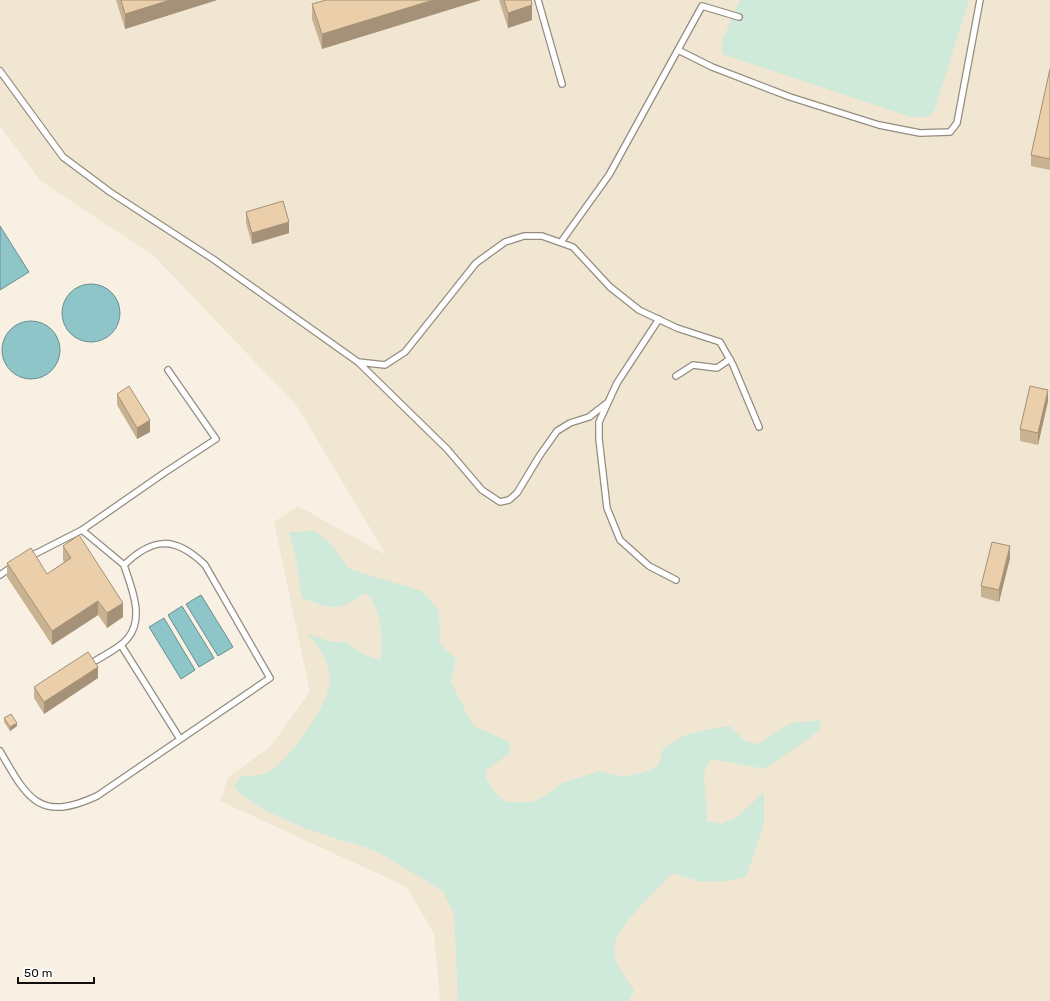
<svg xmlns="http://www.w3.org/2000/svg" width="1050" height="1001" viewBox="0 0 1050 1001" font-family="Rubik,sans-serif">
<style>
.industrial{fill:#f0e6d1}
.green{fill:#cfeadb}
.water{fill:#8ec5c9;stroke:#688e90}
.lines{fill:none;stroke-linecap:round;stroke-linejoin:round}
.service-casing{stroke:#948c81;stroke-width:8}
.service{stroke:#fff;stroke-width:5.5}
.wall{fill:#c9b292}
.shaded-wall{fill:#a49177}
.building{fill:#eacfaa;stroke:#a49177}
</style>
<rect width="100%" height="100%" fill="#f9f0e4"/>
<!-- industrial -->
<path class="industrial" d="M0,0H1050V1001H440L434,934L407,887L220,801L228,777L270,747L310,692L274,522L298,506L386,555L297,406L154,256L41,181L0,126Z"/>
<!-- green -->
<path class="green" d="M740,0H969L934,112L927,117H911L722,54V41Z
M315,531L331,544L349,569L422,591L439,611L440,644L456,659L451,682L473,726L510,742V753L486,770V777L494,792L506,802H533L548,794L560,784L599,771L623,777L645,772L658,766L663,749L685,735L709,729L730,726L745,741L759,744L791,723L821,720L819,731L765,769L710,759L704,773L707,821L720,824L737,817L764,792V823L746,877L726,881L701,882L672,873C658,889 614,928 614,949C614,964 626,978 634,990L629,1001H458L454,914L443,891L376,851L304,828L264,810L243,796L234,787L240,777C247,776 263,775 267,773C289,761 328,706 330,681C331,664 318,647 308,634L332,642H346L363,654L381,660C381,634 384,613 366,593C335,612 336,610 302,598L296,559L289,532Z"/>
<!-- water -->
<path class="water" d="M0,226L29,272L0,290Z
M62 313a29 29 0 1 1 58 0a29 29 0 1 1-58 0Z
M2 350a29 29 0 1 1 58 0a29 29 0 1 1-58 0Z
M201,595L233,647L218,656L186,604Z
M182,606L214,658L199,667L168,615Z
M164,618L195,670L181,679L149,627Z"/>
<g class="lines">
<defs>
<path id="service" d="M538,0L562,84
M678,50L712,67L790,97L879,125L920,133L950,132L957,123L980,0
M0,71L63,157L110,192L213,259L358,362L385,365L405,352L476,263L505,242L524,236H542L573,247L610,287L639,310L677,328L720,342L733,365L759,427
M561,242L609,175L702,6L739,17
M659,319L617,383L599,422V439L607,508L620,540L649,566L676,580
M358,362L447,449L482,490L500,502L509,500L517,493L540,455L557,431L570,423L589,417L607,403
M676,376L693,365L717,368L730,359
M82,530L164,473L216,439L168,370
M29,557L82,530L124,565
M0,575L13,566
M121,645L180,739
M0,751C27,798 39,823 97,796L270,678L205,565C175,536 153,537 124,565C131,587 145,617 128,638C120,648 106,654 95,661"/>
</defs>
<!-- service casing -->
<use href="#service" class="service-casing"/>
<!-- service -->
<use href="#service" class="service"/>
</g>
<!-- wall -->
<path class="wall" d="M116,0H217L125,29Z
M326,0L322,49L312,19V4Z
M499,0H531L532,20L508,28Z
M1050,69V170L1031,166V155Z
M246,212L289,233L252,244L246,223Z
M117,394L150,432L137,439L117,405Z
M1048,401L1038,445L1020,441V429Z
M63,546L123,617L107,628L98,615L52,645L7,577V563L47,574L64,562L63,560Z
M1010,558L999,602L981,597V586Z
M98,678L44,714L34,698V687Z
M4,718L17,726L10,731L4,722Z"/>
<!-- shaded-wall -->
<path class="shaded-wall" d="M170,0H217L125,29V14Z
M433,0H481L322,49V34Z
M532,5V20L508,28V13Z
M289,222V233L252,244V233Z
M1048,390V401L1038,445V433Z
M150,420V432L137,439V428Z
M1010,546V558L999,602V590Z
M98,601V615L52,645V631Z
M123,603V617L107,628V613Z
M98,667V678L44,714V702Z
M17,723V726L10,731V727Z"/>
<!-- building -->
<path class="building" d="M121,0H170L125,14Z
M326,0H433L322,34L312,4Z
M504,0H531L532,5L508,13Z
M1050,69V159L1031,155Z
M283,201L289,222L252,233L246,212Z
M129,386L150,420L137,428L117,394Z
M1030,386L1048,390L1038,433L1020,429Z
M79,535L123,603L107,613L98,601L52,631L7,563L31,548L47,574L71,558L63,546Z
M992,542L1010,546L999,590L981,586Z
M88,652L98,667L44,702L34,687Z
M11,714L17,723L10,727L4,718Z"/>
<!-- scale -->
<path d="M18 977v6h76v-6" fill="none" stroke="#100d0a" stroke-width="2"/>
<text x="24" y="977" font-size="12" fill="#100d0a" stroke="#ffffff" stroke-width="3" paint-order="stroke">50 m</text>
</svg>
